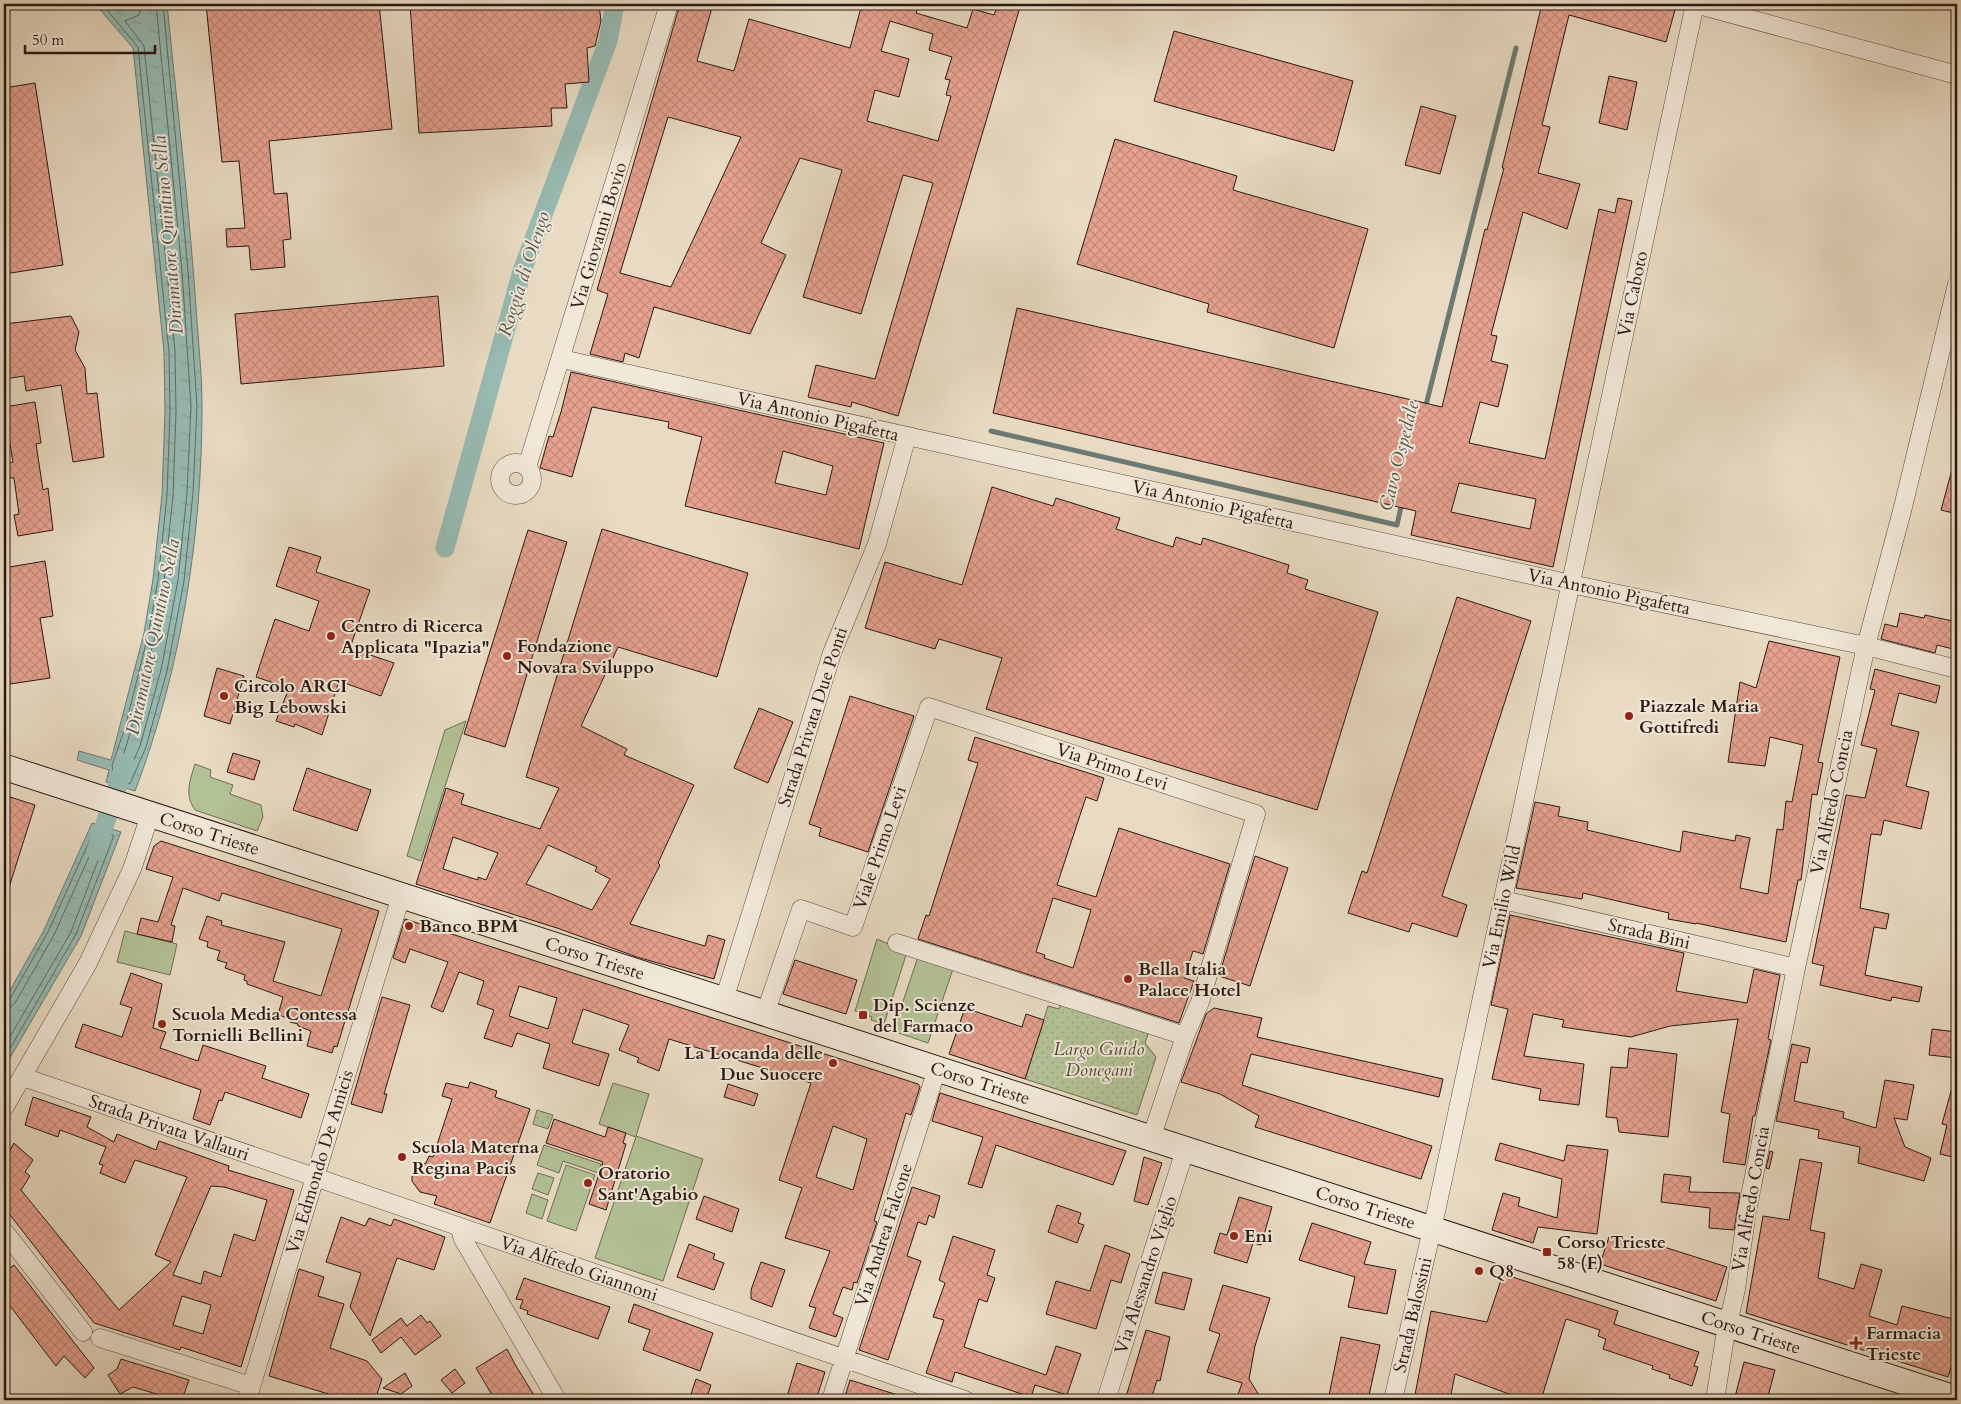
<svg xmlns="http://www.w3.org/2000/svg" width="1961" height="1404" viewBox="0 0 1961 1404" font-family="Cardo,serif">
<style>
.grass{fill:#b3c196;stroke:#6e6d54}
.park{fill:url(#park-dots);stroke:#6e6d54}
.water{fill:url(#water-ripples);stroke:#6b7a73}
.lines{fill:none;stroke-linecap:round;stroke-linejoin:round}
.shore{stroke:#606a63;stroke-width:1}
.stream{stroke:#6b7a73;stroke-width:5}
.canal{stroke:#97bbb3;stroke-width:19}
.building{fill:url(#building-cross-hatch);stroke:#291913;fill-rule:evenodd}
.minor-casing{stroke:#594a3f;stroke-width:19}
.secondary-casing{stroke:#291913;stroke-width:27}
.minor{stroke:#f1e8d8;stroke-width:18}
.secondary{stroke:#f1e8d8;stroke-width:25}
.poi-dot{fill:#8f2418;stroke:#f1e8d8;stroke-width:2}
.labels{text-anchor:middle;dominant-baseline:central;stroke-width:4;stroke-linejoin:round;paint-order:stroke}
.street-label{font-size:18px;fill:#291913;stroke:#f1e8d8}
.poi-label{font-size:18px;font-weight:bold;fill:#291913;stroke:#f1e8d8;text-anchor:start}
.park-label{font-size:18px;font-style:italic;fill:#524b3a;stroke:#f1e8d8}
.water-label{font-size:19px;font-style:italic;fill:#50524b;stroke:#f1e8d8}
</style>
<defs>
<pattern id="park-dots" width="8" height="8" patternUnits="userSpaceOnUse" patternTransform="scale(1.25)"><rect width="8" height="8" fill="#b3c196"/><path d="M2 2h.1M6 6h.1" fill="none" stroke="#9aa580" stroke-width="1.8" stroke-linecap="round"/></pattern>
<pattern id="water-ripples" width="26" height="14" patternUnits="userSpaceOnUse" patternTransform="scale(1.25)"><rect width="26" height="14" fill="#97bbb3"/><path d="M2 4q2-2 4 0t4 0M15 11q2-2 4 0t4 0" fill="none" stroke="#82a099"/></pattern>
<pattern id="building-cross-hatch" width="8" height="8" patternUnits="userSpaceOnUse" patternTransform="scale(1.25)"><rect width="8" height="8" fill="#e6a18f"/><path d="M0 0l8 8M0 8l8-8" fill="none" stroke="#c58a7a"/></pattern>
</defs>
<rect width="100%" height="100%" fill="#e9dbc3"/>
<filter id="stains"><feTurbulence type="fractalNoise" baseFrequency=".004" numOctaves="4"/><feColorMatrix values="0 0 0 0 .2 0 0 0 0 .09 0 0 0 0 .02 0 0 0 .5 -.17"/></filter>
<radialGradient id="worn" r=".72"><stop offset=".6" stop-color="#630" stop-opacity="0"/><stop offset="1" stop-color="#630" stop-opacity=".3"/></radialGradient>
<!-- grass -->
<path class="grass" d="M466,721L421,861L407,856L445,730Z
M195,764L211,770L210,777L233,785L230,794L261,805L263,817L257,831L195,810C184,794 190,781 195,764Z
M125,931L177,944L170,975L117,962Z
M877,939L907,952L884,1024L871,1020L872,1017L855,1011Z
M918,957L953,969L928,1043L893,1031Z
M613,1083L649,1094L636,1136L703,1159L663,1281L595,1258L636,1137L599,1124Z
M544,1145L601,1164L598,1173L563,1161L559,1173L537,1165Z
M566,1165L595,1175L576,1231L547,1221Z
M538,1173L554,1178L548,1195L532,1189Z
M532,1194L548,1200L542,1219L526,1213Z"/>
<!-- park -->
<path class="park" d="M1062,998L1149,1031L1145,1043L1156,1057L1137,1115L1025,1079L1048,1006L1059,1009Z
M537,1110L553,1115L548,1129L533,1124Z"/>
<!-- water -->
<path class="water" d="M95,4H126L131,8V4H167C177,105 189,206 196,307C198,340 202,373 202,407C202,536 181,670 135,791L106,782L109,770L77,760L79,751L111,760L144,633L153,579L162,495L165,412L164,352L133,48Z
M92,823L121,832L81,936L4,1068V1001L44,930Z"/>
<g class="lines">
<!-- shore -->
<path class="shore" d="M102,4L138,47L169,352L170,411L167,496L158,580L148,635L125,728L112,765L114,778L130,784L146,747L167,671L184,581L193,493L197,406L188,271L163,4
M142,4L139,15L125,21L144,46L175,351L176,412L173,496L164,581L155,636L131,730L120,766L121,774L127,776L140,746L161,670L178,580L187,493L191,406L182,271L156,4
M4,1002L10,999L48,932L94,831L113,835V838L76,934L4,1059
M4,1009L11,1007L15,1003L54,935L97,839H104L105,842L71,932L4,1047"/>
<!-- stream -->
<path class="stream" d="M1425,409L1516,48
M991,431L1397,525L1402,502"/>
<!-- canal -->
<path class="canal" d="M445,548L522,271L608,41L615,4
M96,851L125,763"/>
</g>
<!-- building -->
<path class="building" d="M206,4H379L392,129L269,141L274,194L287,193L291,239L283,240L285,267L251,270L249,246L227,247L226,229L245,228L239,161L222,162Z
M410,4H599L601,21L595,46L587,48L589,82L565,84L567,108H551L552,126L419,133Z
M680,4H713L697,61L734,71L749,19L850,48L862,4H903L918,8L916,13L967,28L973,9L994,15L998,4H1021L898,416L852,402L851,407L808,397L816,365L875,379L933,183L903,175L861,314L803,297L842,170L800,158L761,243L786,255L750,334L654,307L639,358L625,353L623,362L590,354L608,294L597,290ZM890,21L933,34L929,50L952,57L945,79L950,80L946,95L951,96L938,141L867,121L875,90L899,97L909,59L881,51ZM668,117L741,137L671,287L620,273Z
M1542,4H1652L1675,10L1666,42L1569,15L1542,125L1550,127L1538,173L1580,184L1567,229L1523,212L1491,335L1497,336L1491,361L1508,365L1498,407L1480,402L1469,443L1545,459L1599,209L1615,213L1618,198L1632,201L1553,567L1411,535L1416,511L993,413L1017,308L1442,407L1485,229L1487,230L1504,168H1502ZM1459,483L1536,499L1530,529L1451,512Z
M1174,31L1353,81L1334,151L1154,101Z
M1609,76L1637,82L1627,130L1599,123Z
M35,83L63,265L4,274V88Z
M1421,106L1456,116L1440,174L1405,165Z
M1115,139L1237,176L1233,190L1368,229L1334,348L1207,312L1209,304L1077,264Z
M438,296L444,366L241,384L235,314Z
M71,316L79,332L75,350L85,368L87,394L97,393L104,457L73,462L61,385L26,391L24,376L4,379V324Z
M571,372L884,443L859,549L685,506L702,437L668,428L669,422L592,407L572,477L540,468L549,436L553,437L561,412ZM783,451L833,466L826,495L775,483Z
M35,402L41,443L36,444L43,490L48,488L53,530L18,536L14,515L19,514L14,478H10L7,464L13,462L7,427H4V407Z
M1953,466L1957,467V514L1941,510Z
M992,487L1053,506L1056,498L1120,518L1116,529L1173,547L1176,537L1201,545L1203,538L1289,565L1287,573L1308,580L1305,589L1378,612L1317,810L986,709L1002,658L939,639L935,649L865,628L885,562L962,585Z
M602,529L748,573L717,677L618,647L581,726L627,749L624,755L694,785L658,863L660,865L630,924L705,946L708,935L725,940L714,979L637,957L557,928L416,884L446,788L464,794L461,804L540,829L559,788L526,777ZM453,837L498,853L486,880L478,877V880L443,869ZM548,845L597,867L595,871L610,879L592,910L526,884Z
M528,530L567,542L505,747L464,734Z
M289,547L321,557L316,572L370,590L350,648L394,663L381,696L339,681L322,735L295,724L294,727L276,721L289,688L256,677L275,619L309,631L319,601L276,586Z
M45,561L53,616L40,618L50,678L10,684L8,671L4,672V568Z
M1457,597L1531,621L1442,896L1467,905L1457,937L1412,923L1409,932L1348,913L1362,871L1367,873Z
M1900,613L1924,618L1925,615L1957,622V650L1937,645L1935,653L1881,639L1885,624L1897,627Z
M1769,641L1840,657L1818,762L1823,763L1817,795L1812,794L1801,880H1798L1786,942L1696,923V924L1668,919L1669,913L1583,893L1582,899L1516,888L1535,802L1560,807L1558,816L1588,822L1587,830L1680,852L1683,831L1735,841L1736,835L1750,838L1740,888L1768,894L1777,829L1783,830L1786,801L1792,802L1803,745L1770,737L1765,766L1728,762L1740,682L1756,688Z
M217,668L244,676L230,724L204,716Z
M1875,669L1940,686L1936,703L1899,693L1891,725L1919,732L1906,786L1929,792L1921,829L1884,820L1881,835L1871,834L1860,908L1889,914L1886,929L1874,927L1865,975L1922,987L1919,1002L1892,997L1891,1001L1820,985L1824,966L1812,963L1846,795L1865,798L1877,749L1861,745L1875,690L1870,689Z
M850,696L914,716L868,852L819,836L821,828L809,824Z
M759,708L793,722L768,783L734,768Z
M975,737L1104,778L1097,801L1086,797L1057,885L1096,897L1119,828L1230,864L1203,954L1193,951L1184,978L1194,981L1179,1023L918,939L926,915L929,916L978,763L968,760ZM1053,898L1091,910L1073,968L1044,958L1045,955L1036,952Z
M233,753L260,761L254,780L227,772Z
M307,768L371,790L357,831L293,810Z
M4,795L35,805L6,897H4Z
M161,841L379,911L337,1047L334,1046L332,1053L307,1046L311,1031L298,1026V1024L290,1022L291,1019L278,1015L283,997L247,984V981L244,980L245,975L225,968L227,963L217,960L220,951L207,947L208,942L199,939L207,916L222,921L221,925L285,942L273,981L321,996L342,929L222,893L219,901L183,888L171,925L175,926L172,942L137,934L141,918L158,922L173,877L146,869L154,846Z
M1255,856L1288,868L1250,986L1219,976Z
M1510,915L1684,953L1676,991L1747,1003L1754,969L1780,975L1768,1039L1771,1040L1755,1116H1753L1745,1165L1723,1162L1730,1114L1721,1112L1738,1019L1670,1026L1631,1037L1562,1027L1564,1020L1533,1014L1524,1056L1584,1064L1579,1105L1539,1100L1541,1089L1492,1079L1508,1009L1491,1005Z
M405,919L918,1084L920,1087L911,1115L906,1113L874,1221L877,1222L857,1283L854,1282L852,1290L843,1287L833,1314L843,1318L836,1337L809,1328L816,1308L809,1306L830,1251L785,1238L802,1188L779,1180L811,1083L669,1039L659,1071L637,1062L639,1058L619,1050L629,1025L583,1009L572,1043L609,1054L599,1086L543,1068L550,1044L517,1033L512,1047L484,1038L494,1010L477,1004L484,981L459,972L443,1012L431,1007L448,962L410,949L405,963L393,958ZM519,986L557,998L548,1029L509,1016ZM833,1126L867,1139L853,1190L816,1177Z
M795,960L857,980L846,1014L783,994Z
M131,973L162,984L153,1028L166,1032L160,1048L198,1061L203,1045L266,1066L262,1078L309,1094L301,1118L225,1092L222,1101L219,1100L210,1125L193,1119L201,1090L75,1047L83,1024L122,1037L132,1008L120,1004Z
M382,997L410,1005L384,1094H387L382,1113L351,1104Z
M965,1008L1022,1027L1026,1014L1044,1020L1025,1079L949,1054Z
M1214,1008L1262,1018L1257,1037L1443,1079L1439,1097L1251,1054L1242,1085L1432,1146L1421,1179L1255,1127L1259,1116L1220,1094L1181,1082L1206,1014Z
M1932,1029L1957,1032V1058L1929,1055Z
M1792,1044L1810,1048L1807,1063L1801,1062L1794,1101L1844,1112L1843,1118L1876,1128L1885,1080L1914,1085L1907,1120L1894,1118L1905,1147L1931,1158L1924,1181L1858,1163L1860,1147L1818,1138L1819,1130L1776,1121Z
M1629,1048L1677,1054L1668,1137L1619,1132L1617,1118L1606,1117L1611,1067L1627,1068Z
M470,1082L497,1091L495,1097L530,1109L490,1223L434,1204L437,1196L420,1192L412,1181V1172L419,1165L426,1163L429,1156L433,1157L452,1099L442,1096L446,1083L468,1088Z
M728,1084L758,1094L754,1106L724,1097Z
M1953,1084H1957V1158L1940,1154L1947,1125L1942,1124Z
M940,1093L1126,1151L1113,1185L996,1145L982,1188L968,1184L983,1137L932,1121Z
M33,1097L91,1117L87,1127L114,1142L117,1134L156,1150L159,1141L229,1166L228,1170L294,1190L241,1367L181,1347L180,1350L94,1323L4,1207V1161L14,1143L33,1160L25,1172L30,1176L21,1190L119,1310L171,1262L155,1255L187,1177L135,1160L125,1183L100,1173L103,1165L99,1164L106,1147L60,1130L58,1137L25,1125ZM211,1186L224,1187L267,1200L255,1241L234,1234L221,1277L204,1271L201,1284L173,1275ZM182,1296L211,1305L203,1334L173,1325Z
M554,1119L605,1137L608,1127L626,1133L623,1143L626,1144L606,1210L589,1204L603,1162L546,1143Z
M1500,1143L1564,1161L1567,1145L1608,1150L1597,1234L1538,1227L1533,1243L1492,1230L1503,1193L1520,1198L1518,1206L1557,1218L1562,1179L1495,1160Z
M1770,1151L1773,1152L1769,1169L1766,1168Z
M1144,1157L1162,1163L1148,1205L1134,1201Z
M1800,1159L1822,1163L1810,1230L1825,1233L1818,1278L1854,1289L1861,1264L1882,1270L1869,1316L1897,1325L1902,1306L1957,1320V1348L1948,1377L1746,1313L1763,1216L1789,1220Z
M1664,1174L1691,1177L1689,1192L1740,1193L1734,1230L1709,1228L1710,1208L1661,1202Z
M912,1187L940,1196L934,1218L929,1215L926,1225L918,1222L907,1256L921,1261L888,1360L859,1350Z
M704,1196L739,1209L732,1232L696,1219Z
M1239,1197L1272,1207L1261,1245L1253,1243L1247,1263L1214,1253L1220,1233L1227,1235Z
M1057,1205L1081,1213L1078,1223L1084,1225L1077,1243L1048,1232Z
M341,1217L365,1226L369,1218L391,1226L394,1219L445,1237L434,1270L397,1258L370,1336L350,1307L361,1273L326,1262Z
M1312,1223L1371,1242L1364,1264L1396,1270L1387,1314L1348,1307L1355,1277L1299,1260Z
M953,1236L995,1250L987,1275L995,1278L987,1302L979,1299L964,1347L1046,1375L1056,1346L1081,1354L1067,1395L1035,1385L1031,1397L955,1372L952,1382L926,1373L944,1320L933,1317L945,1283L939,1280Z
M1609,1237L1640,1247L1642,1240L1727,1267L1716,1301L1600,1264Z
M689,1244L715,1254L713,1259L724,1263L714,1290L677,1277Z
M1105,1245L1130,1254L1121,1283L1111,1280L1096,1329L1046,1314L1056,1281L1090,1291Z
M761,1262L785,1270L772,1307L751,1299V1290Z
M14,1265L94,1368L85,1378L64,1356L56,1366L4,1298V1272Z
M299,1269L324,1277L318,1296L344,1304L330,1348L367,1361L382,1379L375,1400H334L335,1396L269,1376Z
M1163,1272L1192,1279L1184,1310L1155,1303Z
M1503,1274L1618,1311L1614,1324L1699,1352L1694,1366L1698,1367L1692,1386L1669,1378L1670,1375L1652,1369L1653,1366L1603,1349L1606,1339L1598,1336L1600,1330L1566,1319L1541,1400H1525L1455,1374L1450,1400H1414L1431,1311L1487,1322Z
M524,1278L610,1307L598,1339L527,1314L528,1311L520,1308L523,1300L516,1299Z
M1223,1285L1270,1298L1255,1346L1249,1379L1262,1400H1236L1242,1383L1207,1372L1220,1334L1209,1330Z
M634,1304L713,1333L700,1371L643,1350L650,1330L628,1322Z
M421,1315L427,1323L430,1321L441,1336L415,1355L401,1337L381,1353L372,1340L401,1318L407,1326Z
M1146,1330L1170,1337L1160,1381L1157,1380L1151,1400H1125Z
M1341,1337L1380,1345L1368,1400H1328Z
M507,1349L516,1366L537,1400H495L476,1368Z
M121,1359L189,1380L182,1400H161L163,1396L133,1387L120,1394L108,1375L117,1369Z
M1744,1362L1775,1370L1767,1400H1749L1735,1397Z
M797,1363L825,1372L816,1400H786Z
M455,1369L465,1383L452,1393L441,1380Z
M405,1373L412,1386L401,1394L383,1388Z
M696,1379L711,1385L706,1400H689Z
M850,1380L904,1397V1400H844Z"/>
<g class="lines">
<defs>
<path id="minor" d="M1695,4L1957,75
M562,359L1571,584L1866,646L1957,669
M500 479a16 16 0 1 1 32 0a16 16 0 1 1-32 0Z
M527,467L669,4
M1503,900L1796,968
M897,943L1185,1036
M724,1000L832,653L877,544L907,436
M765,1014L801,909L853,927L929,707L1256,814L1200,1002L1185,1036L1151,1139
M23,1077L965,1400
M4,1108L88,963L132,869L150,815
M460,1229L463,1239L557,1400
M4,1231L83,1332
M100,1338L251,1386
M247,1400L401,896
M831,1400L937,1069
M1106,1400L1185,1150
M1393,1400L1437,1207L1695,4
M1715,1400L1725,1337L1736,1289L1747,1211L1796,968L1866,646L1902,511L1957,284"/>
<g id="secondary">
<path id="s1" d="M4,767L1957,1399"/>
</g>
</defs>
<!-- minor casing -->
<use href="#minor" class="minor-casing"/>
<!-- secondary casing -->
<use href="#secondary" class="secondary-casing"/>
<!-- minor -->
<use href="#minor" class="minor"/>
<!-- secondary -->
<use href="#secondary" class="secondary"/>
</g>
<!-- markers -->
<g class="poi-dot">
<circle cx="331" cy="636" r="5"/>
<circle cx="507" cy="656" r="5"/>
<circle cx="224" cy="696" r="5"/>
<circle cx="1629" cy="716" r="5"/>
<circle cx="409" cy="926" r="5"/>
<circle cx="1128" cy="979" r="5"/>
<rect x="858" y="1010" width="10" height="10" rx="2.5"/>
<circle cx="162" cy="1024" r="5"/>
<circle cx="833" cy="1063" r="5"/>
<circle cx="402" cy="1157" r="5"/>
<circle cx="588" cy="1183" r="5"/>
<circle cx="1234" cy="1236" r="5"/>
<rect x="1542" y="1247" width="10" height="10" rx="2.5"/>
<circle cx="1479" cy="1271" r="5"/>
<path d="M1853.5 1335.5h5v5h5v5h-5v5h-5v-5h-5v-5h5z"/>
</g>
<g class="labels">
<!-- street labels -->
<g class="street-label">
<text transform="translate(599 236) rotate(-73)">Via Giovanni Bovio</text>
<text transform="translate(1633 294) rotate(-78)">Via Caboto</text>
<text transform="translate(818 417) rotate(13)">Via Antonio Pigafetta</text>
<text transform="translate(1213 505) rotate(13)">Via Antonio Pigafetta</text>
<text transform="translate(1609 592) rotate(12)">Via Antonio Pigafetta</text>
<text transform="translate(813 717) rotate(-72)">Strada Privata Due Ponti</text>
<text transform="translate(1112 767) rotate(18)">Via Primo Levi</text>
<text transform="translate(1832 802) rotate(-78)">Via Alfredo Concia</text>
<text stroke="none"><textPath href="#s1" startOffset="216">Corso Trieste</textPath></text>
<text transform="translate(880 848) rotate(-71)">Viale Primo Levi</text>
<text transform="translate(1502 907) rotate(-78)">Via Emilio Wild</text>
<text transform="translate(1649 934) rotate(13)">Strada Bini</text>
<text stroke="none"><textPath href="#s1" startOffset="621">Corso Trieste</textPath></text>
<text stroke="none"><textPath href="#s1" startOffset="1026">Corso Trieste</textPath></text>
<text transform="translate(169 1128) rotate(19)">Strada Privata Vallauri</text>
<text transform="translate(320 1162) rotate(-73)">Via Edmondo De Amicis</text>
<text transform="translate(1751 1199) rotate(-80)">Via Alfredo Concia</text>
<text stroke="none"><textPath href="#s1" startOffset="1431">Corso Trieste</textPath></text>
<text transform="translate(884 1235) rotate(-72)">Via Andrea Falcone</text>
<text transform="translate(579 1269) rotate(19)">Via Alfredo Giannoni</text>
<text transform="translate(1146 1275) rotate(-72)">Via Alessandro Viglio</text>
<text transform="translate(1413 1315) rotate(-77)">Strada Balossini</text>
<text stroke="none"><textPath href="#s1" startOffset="1836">Corso Trieste</textPath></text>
</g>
<!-- poi labels -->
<g class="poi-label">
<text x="341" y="626">Centro di Ricerca<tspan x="341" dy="21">Applicata "Ipazia"</tspan></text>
<text x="517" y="646">Fondazione<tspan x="517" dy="21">Novara Sviluppo</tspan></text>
<text x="234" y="686">Circolo ARCI<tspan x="234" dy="21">Big Lebowski</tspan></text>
<text x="1639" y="706">Piazzale Maria<tspan x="1639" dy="21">Gottifredi</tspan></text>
<text x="419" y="926">Banco BPM</text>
<text x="1138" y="969">Bella Italia<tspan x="1138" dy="21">Palace Hotel</tspan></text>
<text x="873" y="1005">Dip. Scienze<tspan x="873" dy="21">del Farmaco</tspan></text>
<text x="172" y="1014">Scuola Media Contessa<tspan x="172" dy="21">Tornielli Bellini</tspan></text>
<text x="823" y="1053" text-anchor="end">La Locanda delle<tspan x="823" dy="21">Due Suocere</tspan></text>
<text x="412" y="1147">Scuola Materna<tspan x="412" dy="21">Regina Pacis</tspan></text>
<text x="598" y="1173">Oratorio<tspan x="598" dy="21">Sant'Agabio</tspan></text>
<text x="1244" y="1236">Eni</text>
<text x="1557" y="1242">Corso Trieste<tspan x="1557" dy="21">58 (F)</tspan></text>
<text x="1489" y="1271">Q8</text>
<text x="1866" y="1333">Farmacia<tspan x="1866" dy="21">Trieste</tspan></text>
</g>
<!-- park labels -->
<g class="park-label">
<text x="1099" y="1049">Largo Guido<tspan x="1099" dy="21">Donegani</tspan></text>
</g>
<!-- water labels -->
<g class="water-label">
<text transform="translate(168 235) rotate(-95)">Diramatore Quintino Sella</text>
<text transform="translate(524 274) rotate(-72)">Roggia di Olengo</text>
<text transform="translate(1399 456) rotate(-76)">Cavo Ospedale</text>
<text transform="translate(153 637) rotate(-78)">Diramatore Quintino Sella</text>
</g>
</g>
<!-- margin -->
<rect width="1961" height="1404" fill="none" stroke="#e9dbc3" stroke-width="20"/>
<rect x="5" y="5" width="1951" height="1394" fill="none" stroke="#291913" stroke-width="2.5"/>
<rect x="10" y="10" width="1941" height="1384" fill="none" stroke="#291913"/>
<!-- scale -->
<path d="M25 45v8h130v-8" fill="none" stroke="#291913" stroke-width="2.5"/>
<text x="32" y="45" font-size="15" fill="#291913" stroke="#f1e8d8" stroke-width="4" paint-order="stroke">50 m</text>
<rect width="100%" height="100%" filter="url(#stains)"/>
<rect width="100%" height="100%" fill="url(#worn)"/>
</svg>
